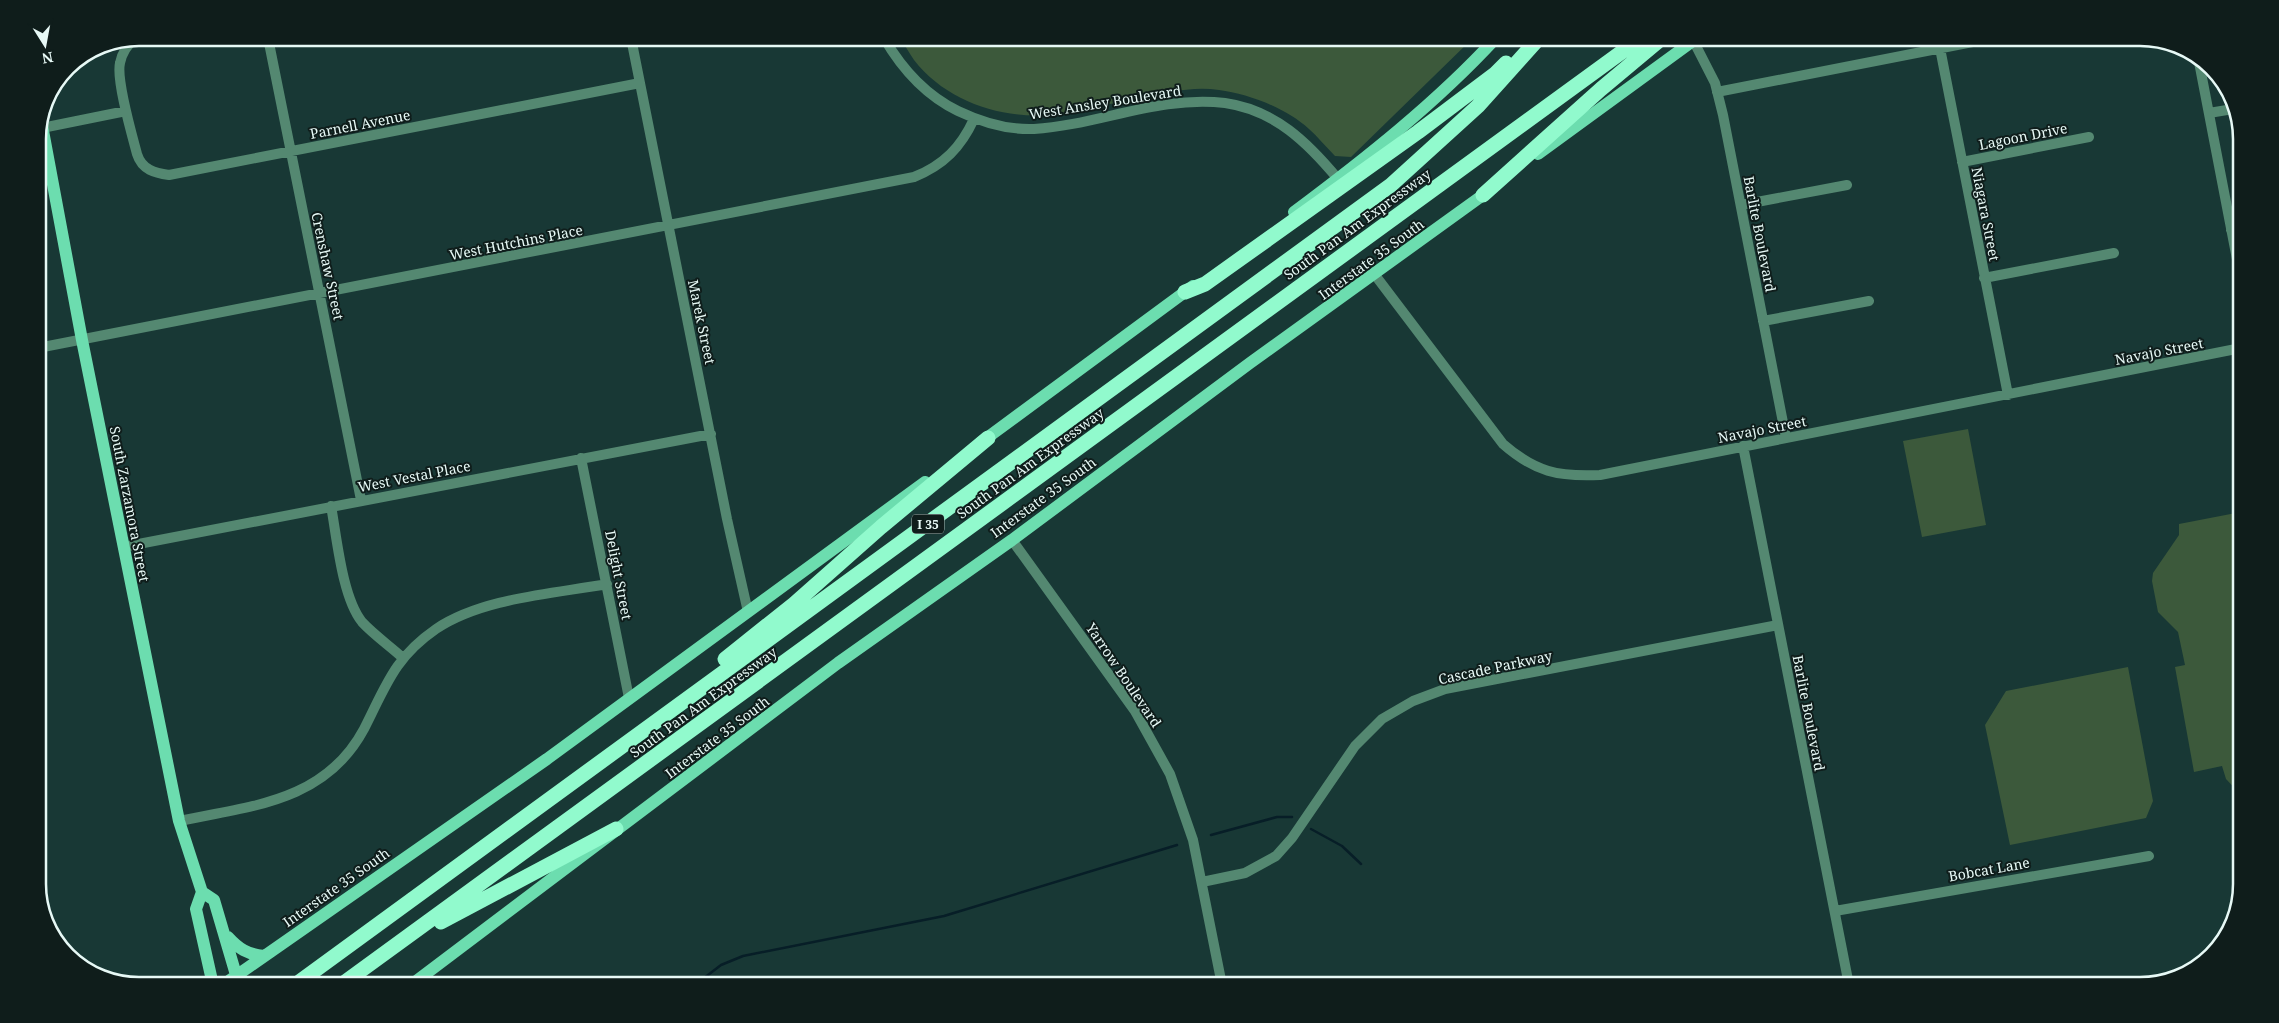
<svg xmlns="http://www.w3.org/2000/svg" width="2279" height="1023" viewBox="0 0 2279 1023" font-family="'Noto Serif',serif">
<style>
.green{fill:#3c593b}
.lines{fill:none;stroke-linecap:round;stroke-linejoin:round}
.stream{stroke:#071e27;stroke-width:2.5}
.minor{stroke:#548871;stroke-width:10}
.major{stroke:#6cddaf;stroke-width:12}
.highway{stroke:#91facd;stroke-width:15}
.labels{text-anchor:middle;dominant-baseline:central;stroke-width:4;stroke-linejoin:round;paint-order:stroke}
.shield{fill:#0f1d1b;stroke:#a6b7b4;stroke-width:1}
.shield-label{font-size:12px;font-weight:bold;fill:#e7f9f6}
.street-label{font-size:14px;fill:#e7f9f6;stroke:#0f1d1b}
.rim{fill:none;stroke:#e7f9f6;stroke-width:2.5}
</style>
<rect width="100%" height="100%" fill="#183835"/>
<!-- green -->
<path class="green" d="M900,38H1473L1351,157L1335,156C1326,147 1318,137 1309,129C1286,108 1249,94 1219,90C1192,86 1166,93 1139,98C1110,103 1079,113 1050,115C1000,119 946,101 914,60C909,53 905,45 900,38Z
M1968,429L1986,525L1922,537L1903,441Z
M2241,512V795L2226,779L2222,766L2194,772L2175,667L2185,665L2178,632L2158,612L2152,581L2153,573L2179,535V524Z
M2128,667L2153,801L2146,818L2010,845L1985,725L2006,691Z"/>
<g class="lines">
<!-- stream -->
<path class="stream" d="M1311,829L1342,846L1361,864
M1211,835L1277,817H1292
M695,985L721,965L743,956L944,916L1177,845"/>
<!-- minor -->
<path class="minor" d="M136,38C128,44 122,53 120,63C116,80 132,135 137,154C142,170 155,173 169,175L640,83
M268,38L361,500
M631,38L727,519L748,612
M884,38C902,69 925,95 958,111C981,122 1008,130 1034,129C1098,125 1160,95 1225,103C1275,110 1308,143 1338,179
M1938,38L2008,395
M1693,40L1715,83L1723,115L1786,438
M2199,62L2241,280
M1717,92L1993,38
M2209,113L2233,109
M42,128L126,111
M1962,162L2089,137
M1741,205L1847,185
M2231,230L2241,228
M38,240L42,261L38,262
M1375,275L1503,444C1535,472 1558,477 1600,475L2241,348
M1984,278L2114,253
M1763,321L1869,301
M38,348L914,177C944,165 961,147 974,119
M1743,446L1849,985
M581,458L629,698
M331,506C337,538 342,597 362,622C374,635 390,646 403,658
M1012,540L1135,711L1170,774L1193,840L1222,985
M123,547L711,434
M179,821C251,806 325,802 364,729C386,686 394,658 436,629C482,598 552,594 607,584
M1202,882L1245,873L1276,856L1292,838L1355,746L1382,719L1413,701L1445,689L1778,625
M1835,911L2149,856"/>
<!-- major -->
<path class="major" d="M41,120L82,340L179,821L202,892L214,900L239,985
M1538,154L1697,38
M1294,212C1365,159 1436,103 1496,38
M980,443L1193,286
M202,892L196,909L213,985
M228,937C239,949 247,954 264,956
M223,985L547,759L925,482
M411,985L838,663L1012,540L1250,363L1490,190"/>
<!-- highway -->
<path class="highway" d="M1483,195L1601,89L1662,38
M1185,292L1205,284L1418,132L1495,74L1506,63
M725,659L794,604L881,527L988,438
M441,922L616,829
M295,985L1391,185L1478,106L1539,38
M341,985L1641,38"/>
</g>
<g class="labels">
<!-- shield labels -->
<rect class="shield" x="912" y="514.5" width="32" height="19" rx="4"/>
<g class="shield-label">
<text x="928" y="524">I 35</text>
</g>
<!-- street labels -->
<g class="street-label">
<text transform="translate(1105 102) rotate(-9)">West Ansley Boulevard</text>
<text transform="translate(360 124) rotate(-11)">Parnell Avenue</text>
<text transform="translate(2023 136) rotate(-11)">Lagoon Drive</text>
<text transform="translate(1986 214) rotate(79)">Niagara Street</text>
<text transform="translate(1357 224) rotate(-36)">South Pan Am Expressway</text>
<text transform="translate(1760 234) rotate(79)">Barlite Boulevard</text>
<text transform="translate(516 242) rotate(-11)">West Hutchins Place</text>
<text transform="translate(1371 259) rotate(-36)">Interstate 35 South</text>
<text transform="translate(328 266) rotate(78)">Crenshaw Street</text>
<text transform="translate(702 322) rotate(78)">Marek Street</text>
<text transform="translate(2159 351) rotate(-11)">Navajo Street</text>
<text transform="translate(1762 429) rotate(-11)">Navajo Street</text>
<text transform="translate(1030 463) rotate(-36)">South Pan Am Expressway</text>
<text transform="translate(414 476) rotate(-11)">West Vestal Place</text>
<text transform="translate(1043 497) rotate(-36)">Interstate 35 South</text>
<text transform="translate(130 504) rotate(79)">South Zarzamora Street</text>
<text transform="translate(619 575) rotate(79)">Delight Street</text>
<text transform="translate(1495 667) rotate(-12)">Cascade Parkway</text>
<text transform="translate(1124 675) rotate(56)">Yarrow Boulevard</text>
<text transform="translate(703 702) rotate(-36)">South Pan Am Expressway</text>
<text transform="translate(1809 713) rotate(79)">Barlite Boulevard</text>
<text transform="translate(717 737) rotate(-37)">Interstate 35 South</text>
<text transform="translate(1989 869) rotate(-10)">Bobcat Lane</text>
<text transform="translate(336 887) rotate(-35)">Interstate 35 South</text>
</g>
</g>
<!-- crop -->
<path d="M0 0H2279V1023H0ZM139 46H2140A93 93 0 0 1 2233 139V884A93 93 0 0 1 2140 977H139A93 93 0 0 1 46 884V139A93 93 0 0 1 139 46Z" fill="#0f1d1b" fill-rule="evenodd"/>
<path class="rim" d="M139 46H2140A93 93 0 0 1 2233 139V884A93 93 0 0 1 2140 977H139A93 93 0 0 1 46 884V139A93 93 0 0 1 139 46Z"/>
<!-- north arrow -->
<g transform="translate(45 45) rotate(169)" stroke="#0f1d1b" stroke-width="4" paint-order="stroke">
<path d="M0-4L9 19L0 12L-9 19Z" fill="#e7f9f6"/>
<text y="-8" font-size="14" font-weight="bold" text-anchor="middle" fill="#e7f9f6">N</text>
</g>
</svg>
